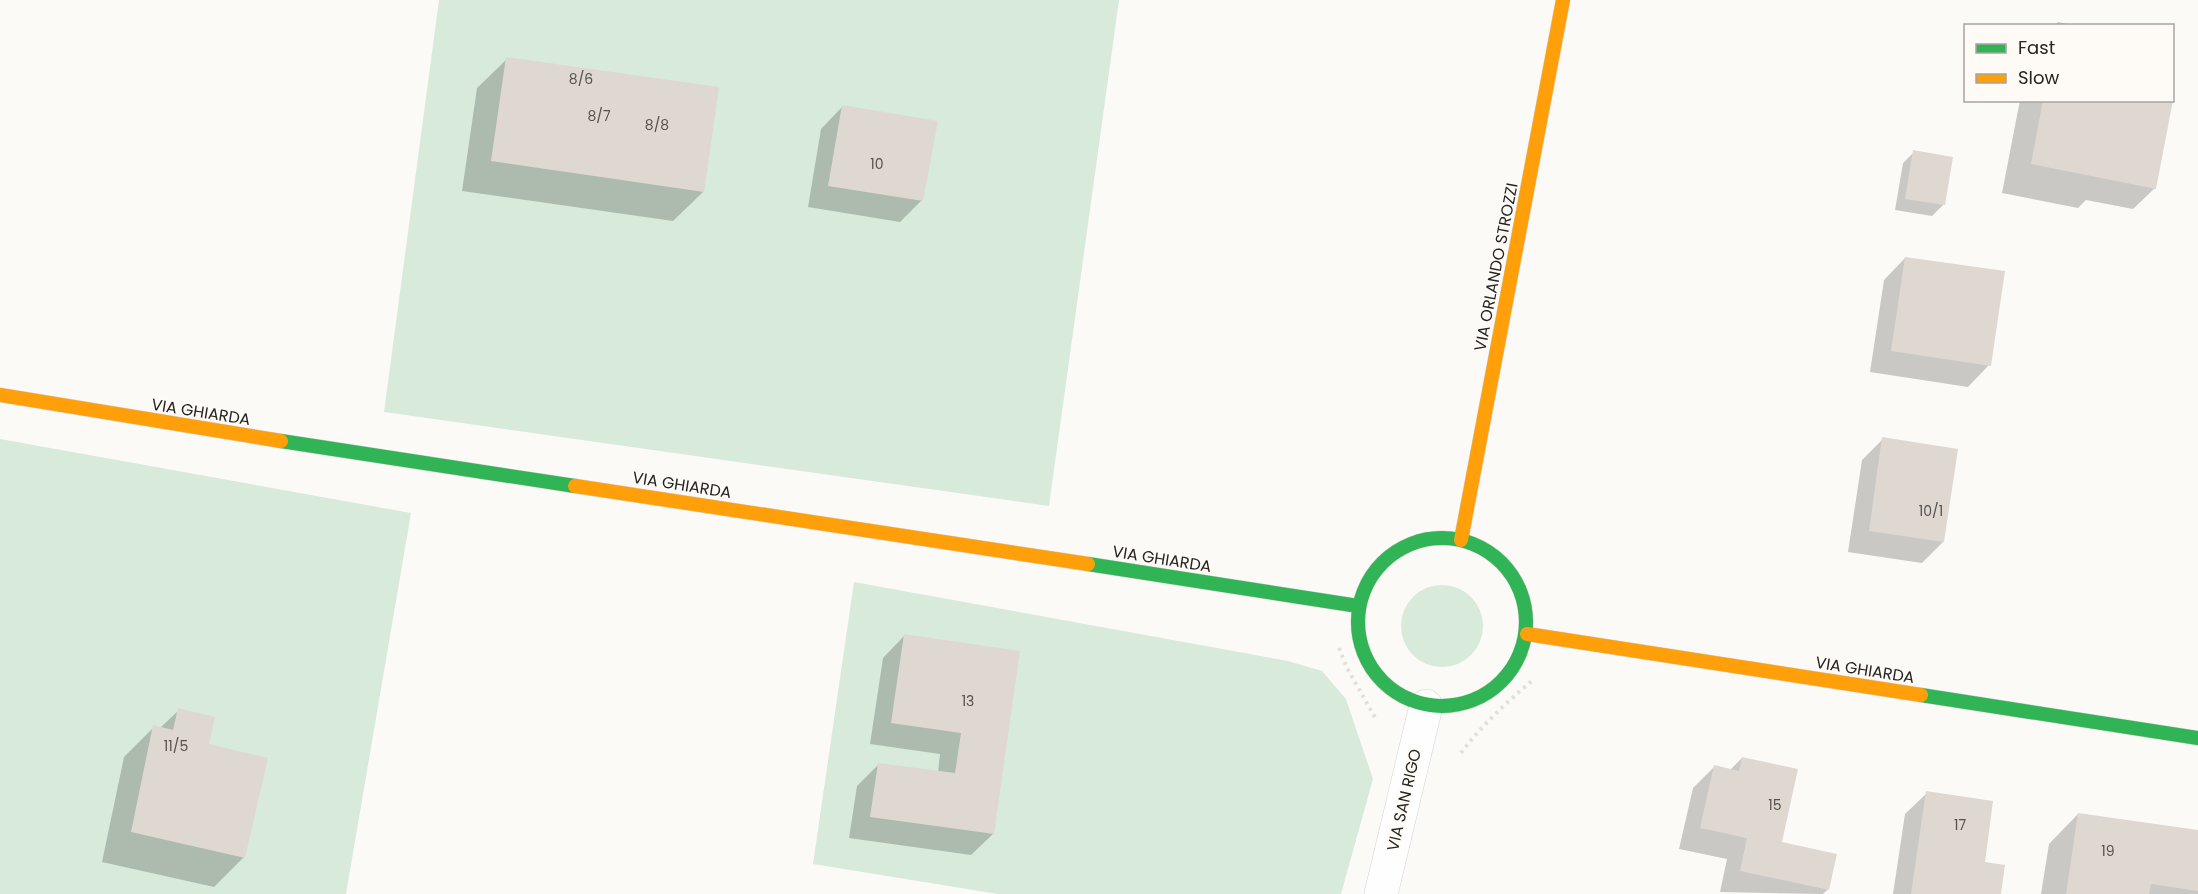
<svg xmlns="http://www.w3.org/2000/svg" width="2198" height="894" viewBox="0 0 2198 894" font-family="Poppins,sans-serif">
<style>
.green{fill:#d8ead9}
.shadow{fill:#0003}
.building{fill:#dfd8d1}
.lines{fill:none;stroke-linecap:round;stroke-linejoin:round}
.street-casing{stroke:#d6d4d2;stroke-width:34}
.fast-casing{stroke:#d6d4d2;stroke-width:15}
.slow-casing{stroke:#d6d4d2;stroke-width:15}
.path{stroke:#e0e0de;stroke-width:4;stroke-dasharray:3 4.5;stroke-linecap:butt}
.street{stroke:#fffefe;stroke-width:33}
.fast{stroke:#30b455;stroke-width:14}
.slow{stroke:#ff9f0a;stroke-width:14}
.labels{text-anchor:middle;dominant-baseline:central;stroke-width:4.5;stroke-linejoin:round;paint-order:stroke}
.number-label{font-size:14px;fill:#54514d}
.street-label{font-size:16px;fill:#262421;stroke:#fefaf5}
</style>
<rect width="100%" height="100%" fill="#fcfaf7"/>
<!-- green -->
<path class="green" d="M439,0H1119L1049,506L384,412Z
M0,439L411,513L346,894H0Z
M854,582L1288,661L1322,671L1346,699L1373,779L1341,894H998L813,864Z
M1401 626a41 41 0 1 1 82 0a41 41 0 1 1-82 0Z"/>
<!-- shadow -->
<path class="shadow" d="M2058,22L2076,26H2055Z
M507,59L703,192L673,221L462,191L477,88Z
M2020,100H2172L2155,188L2133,209L2086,200L2078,208L2002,193Z
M842,107L922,200L900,222L808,207L821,129Z
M1914,152L1943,205L1932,216L1895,210L1903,163Z
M1905,258L1989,365L1968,387L1870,372L1884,280Z
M1883,439L1943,542L1922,563L1848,552L1862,460Z
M904,636L1019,652L993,834L971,855L849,838L857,786L879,764L938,772L940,754L870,744L883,658Z
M179,710L207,745L244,857L214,887L102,862L124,757L154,727L160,728Z
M1742,758L1780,843L1828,889L1823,894L1720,892L1727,859L1679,849L1693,788L1714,767L1730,770Z
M1927,793L1983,863L1999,894H1893L1905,814Z
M2078,814L2198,831V894H2041L2049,844Z"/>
<!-- building -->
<path class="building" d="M506,57L719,87L704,192L491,161Z
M2043,100H2173L2156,189L2031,164Z
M842,105L938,121L923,201L828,186Z
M1913,150L1953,157L1945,205L1905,199Z
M1905,257L2005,271L1991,366L1891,351Z
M1882,437L1958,449L1944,542L1869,531Z
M904,634L1020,651L994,834L870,817L878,763L955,773L961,733L891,723Z
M178,708L215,717L209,744L268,758L245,858L131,832L153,725L173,730Z
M1742,757L1798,769L1782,842L1837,854L1829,890L1740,871L1747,838L1700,828L1714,765L1739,771Z
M1926,791L1993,801L1985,862L2005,865L2001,894H1911Z
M2078,813L2198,830V891L2151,884L2149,894H2066Z"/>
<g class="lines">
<defs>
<path id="street" d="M1381,894L1426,706"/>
<path id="fast" d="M281,441L575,486
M1358 622a84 84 0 1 1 168 0a84 84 0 1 1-168 0Z
M1088,564L1358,606
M1921,695L2198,738"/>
<path id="slow" d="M0,395L281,441
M575,486L1088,564
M1461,540L1563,0
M1527,634L1921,695"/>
</defs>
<!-- street casing -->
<use href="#street" class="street-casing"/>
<!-- fast casing -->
<use href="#fast" class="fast-casing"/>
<!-- slow casing -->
<use href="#slow" class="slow-casing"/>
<!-- path -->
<path class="path" d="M1339,648L1347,668L1377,721
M1461,753C1482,725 1507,702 1534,679"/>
<!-- street -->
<use href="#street" class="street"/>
<!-- fast -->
<use href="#fast" class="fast"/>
<!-- slow -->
<use href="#slow" class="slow"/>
</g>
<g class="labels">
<!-- number labels -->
<g class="number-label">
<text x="581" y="79">8/6</text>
<text x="599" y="116">8/7</text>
<text x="657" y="125">8/8</text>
<text x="877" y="164">10</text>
<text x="1931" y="511">10/1</text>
<text x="968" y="701">13</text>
<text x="176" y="746">11/5</text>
<text x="1775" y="805">15</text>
<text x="1960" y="825">17</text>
<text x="2108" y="851">19</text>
</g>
<!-- street labels -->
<g class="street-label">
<text transform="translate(1496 267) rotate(-79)">VIA ORLANDO STROZZI</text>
<text transform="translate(201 412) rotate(9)">VIA GHIARDA</text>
<text transform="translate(682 485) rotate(9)">VIA GHIARDA</text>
<text transform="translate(1162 559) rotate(9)">VIA GHIARDA</text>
<text transform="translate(1865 670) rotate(9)">VIA GHIARDA</text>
<text transform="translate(1404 800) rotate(-77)">VIA SAN RIGO</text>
</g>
</g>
<!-- legend -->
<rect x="1964" y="24" width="210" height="78" fill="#fefaf5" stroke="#a8a4a0" stroke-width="1.5"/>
<rect x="1976" y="44" width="30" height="9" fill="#30b455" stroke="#a8a4a0" stroke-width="1.5"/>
<text x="2018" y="54" font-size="18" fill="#262421">Fast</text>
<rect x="1976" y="74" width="30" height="9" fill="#ff9f0a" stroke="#a8a4a0" stroke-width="1.5"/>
<text x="2018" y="84" font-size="18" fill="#262421">Slow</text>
</svg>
